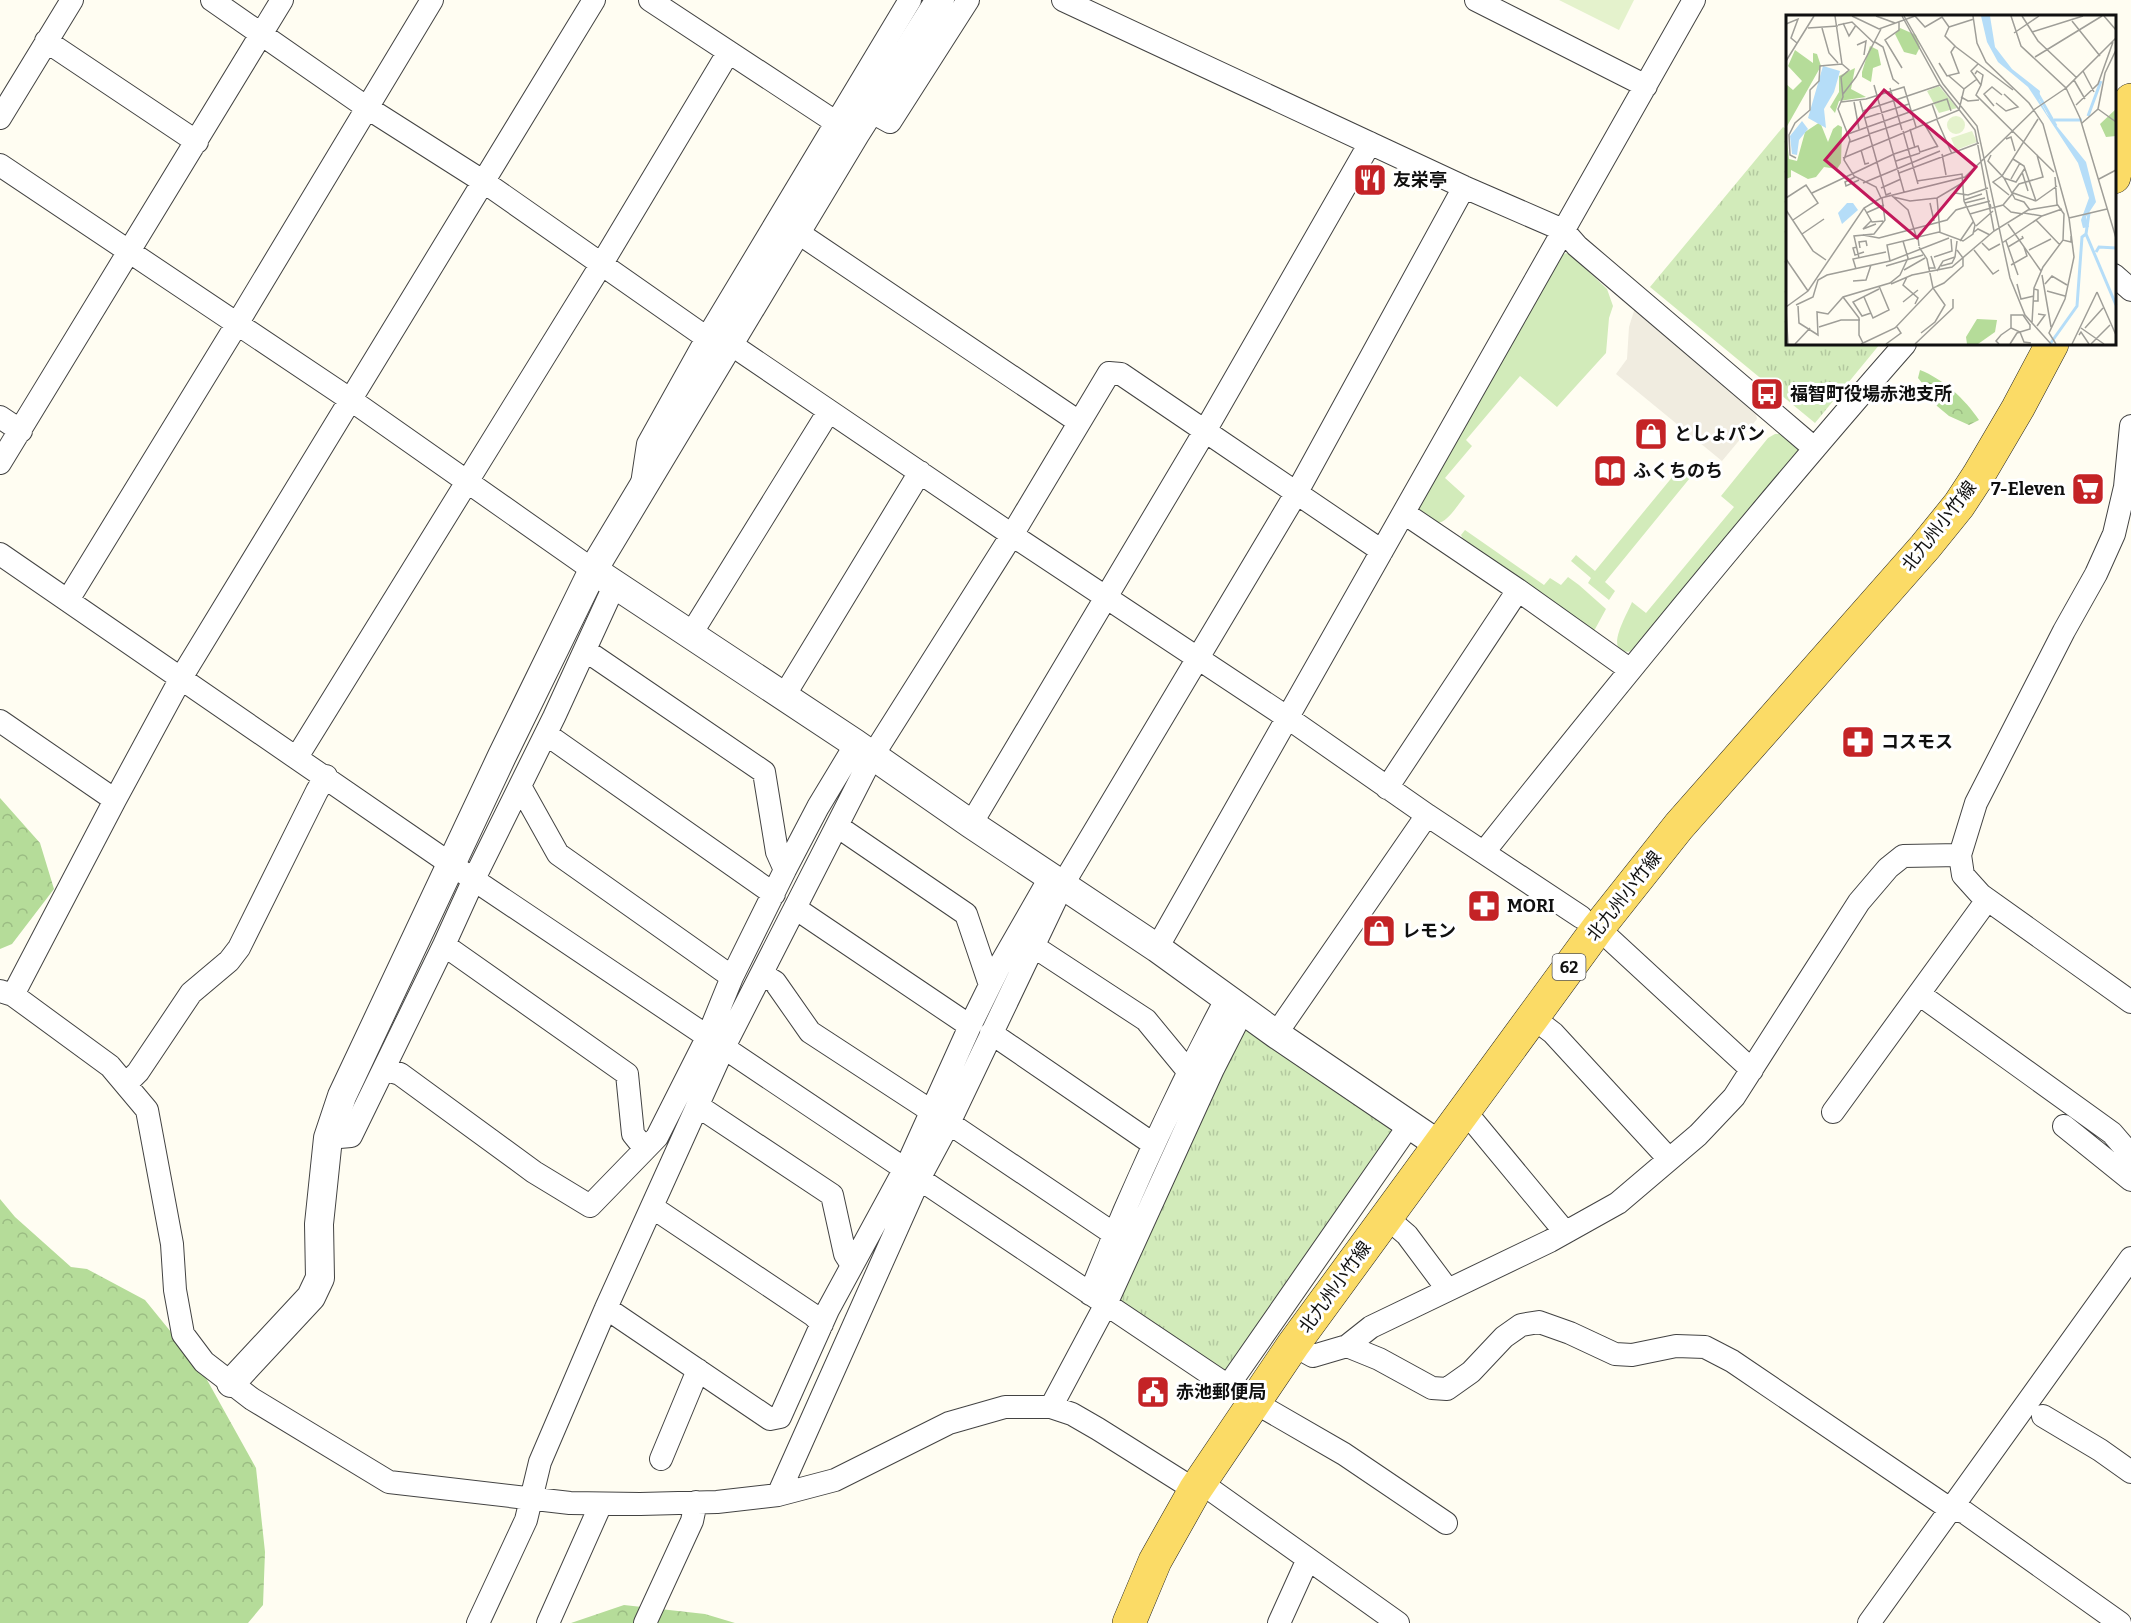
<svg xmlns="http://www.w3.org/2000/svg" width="2131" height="1623" viewBox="0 0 2131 1623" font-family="Bitter,'Noto Sans JP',serif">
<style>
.grass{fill:#d2ebba}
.forest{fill:url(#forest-crowns)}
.park{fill:url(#park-tufts)}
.pitch{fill:#e4f2cc}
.plaza{fill:#f0ece0}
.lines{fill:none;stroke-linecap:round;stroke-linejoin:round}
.minor-casing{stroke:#434343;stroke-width:24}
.tertiary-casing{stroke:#434343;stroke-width:30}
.primary-casing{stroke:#212121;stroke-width:34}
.minor{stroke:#fff;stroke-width:22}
.tertiary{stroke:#fff;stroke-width:28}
.primary{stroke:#fbdb66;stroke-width:33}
.labels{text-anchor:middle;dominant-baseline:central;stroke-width:6;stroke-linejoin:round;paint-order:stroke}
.shield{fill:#fff;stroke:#585858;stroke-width:1.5}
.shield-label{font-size:16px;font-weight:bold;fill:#101010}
.poi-label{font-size:18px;font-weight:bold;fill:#101010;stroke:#fff;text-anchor:start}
.street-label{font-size:18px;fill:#101010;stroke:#fff}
.inset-river{fill:none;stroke:#b5ddf8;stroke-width:3}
.inset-road{fill:none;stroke:#9f9e98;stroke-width:1.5}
.view{fill:#c2185b;fill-opacity:0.15;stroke:#c2185b;stroke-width:3}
.inset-edge{fill:none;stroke:#101010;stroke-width:3}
</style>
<defs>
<pattern id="forest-crowns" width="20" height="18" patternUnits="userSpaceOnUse" patternTransform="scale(1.5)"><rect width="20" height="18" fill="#b5dc99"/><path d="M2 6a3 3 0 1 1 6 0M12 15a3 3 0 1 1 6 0" fill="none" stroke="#9bbc83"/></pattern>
<pattern id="park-tufts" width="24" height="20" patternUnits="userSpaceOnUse" patternTransform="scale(1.5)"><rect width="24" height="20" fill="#d2ebba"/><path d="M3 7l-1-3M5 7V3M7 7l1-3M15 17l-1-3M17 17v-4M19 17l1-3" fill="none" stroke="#b3c89f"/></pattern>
</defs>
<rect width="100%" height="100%" fill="#fffdf2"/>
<!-- grass -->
<path class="grass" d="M1569,253L1607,289L1613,306L1609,318L1606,353L1557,407L1520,376L1466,440L1472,446L1445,478L1465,496C1458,504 1445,528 1433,522C1427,519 1422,513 1417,509L1558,254Z
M1775,434H1783L1800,445V452L1634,651C1600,658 1627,615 1632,602L1646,613L1734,507L1721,496L1768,438Z
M1683,464L1694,473L1605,582L1615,591L1609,600L1588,583L1591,578L1571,561L1576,555L1595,571Z
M1465,530L1544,585L1550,578L1561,585L1568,577L1579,585L1606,609L1594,631L1466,545L1461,535Z"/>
<!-- forest -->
<path class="forest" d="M1920,370C1943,379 1965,399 1979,420L1969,425L1949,416L1937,406L1931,394L1918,378Z
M0,798L40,843L54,889L12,944L0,949Z
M0,1199L15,1217L71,1267L87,1269L145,1300L201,1369L256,1468L265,1552L263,1605L248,1623H0Z
M624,1605L705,1614L735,1623H571Z"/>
<!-- park -->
<path class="park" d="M1783,127L1788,130V344H1880L1815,423L1650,287Z
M1246,1028L1392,1129L1391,1141L1226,1372L1114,1299L1237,1034Z"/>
<!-- pitch -->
<path class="pitch" d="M1559,0H1634L1619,30Z"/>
<!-- plaza -->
<path class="plaza" d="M1634,311H1640L1755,409L1757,419L1722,461L1616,374L1627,359L1629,327Z"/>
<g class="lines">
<defs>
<path id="minor" d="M212,0L366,107L484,182L707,338
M650,0L849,131
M1063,0L1464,187L1563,230L1577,246L1814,448
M1476,0L1646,86
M46,41L197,142
M870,111L890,122L968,0
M0,118L72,0
M0,165L351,400L593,570
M797,232L1079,422
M2114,275L2131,290
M729,343L1012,535L1288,718L1427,815L1581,917
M0,417L21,431
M2131,426L2125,487L2114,534L2096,574L2064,631L1976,803L1960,855L1963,875L1981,895L2131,1002
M0,463L282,0
M642,484L648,444L707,338L910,0
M1404,513L1518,590L1629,669
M0,554L452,865L1228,1386L1410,1124
M68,600L237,324L432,0
M691,634L829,411
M585,650L764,772L777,852L785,870
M784,696L920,472
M0,721L115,800
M546,734L774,894
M297,757L601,265L728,53
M520,786L558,854L732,977
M1387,788L1518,590
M971,824L1205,431L1382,551
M837,826L966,914L990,985
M1484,852C1621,680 1760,509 1905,344
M795,908L970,1026
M1598,928L1752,1070
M444,945L627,1074L633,1134L645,1149
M1033,946L1146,1020L1188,1071
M1157,948L1694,0
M762,974L775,982L810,1032L931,1111
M0,991L13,995L110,1066L147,1110L172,1244L175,1290L183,1334L204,1362L252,1399L389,1482L570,1503L640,1504L717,1502L778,1495L835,1480L949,1423L1005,1407H1051L1072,1414L1098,1429L1195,1490
M1919,994L2112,1133L2131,1155
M13,995L115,800L181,678L594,0
M1532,1017L1553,1033L1669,1159
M991,1033L1153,1144
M1276,1034L1427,815
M384,1069L400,1074L534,1172L590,1206L657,1137L708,1036L732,977L785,870L818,807L856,744
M126,1084L138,1072L191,993L229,961L239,948L317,791L326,776
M698,1106L832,1195L845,1254L852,1265
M1464,1110L1565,1232
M1833,1112L1987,900
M949,1123L1114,1234
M2064,1126L2131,1180
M328,1138L351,1136L444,945L474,879L554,717L615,584
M652,1207L813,1315L822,1324
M1386,1217L1407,1235L1448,1290
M1090,1294C1130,1193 1175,1095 1227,998
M606,1308L770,1419L780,1417L828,1310L909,1161L970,1026L1000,965L1051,876
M1293,1345L1313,1356L1347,1346L1371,1327L1550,1241L1618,1203L1698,1135L1734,1097L1859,902L1888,868L1903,856L1960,855
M1347,1346L1379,1359L1432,1388L1447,1389L1471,1372L1504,1337L1521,1325L1539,1322L1570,1333L1615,1354L1632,1355L1676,1346L1705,1347L1732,1361L1950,1509L1964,1512L2120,1623
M1254,1402L1344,1454L1446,1523
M1051,1407L1106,1304L1213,1069L1243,1010
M2043,1416L2100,1450L2131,1472
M661,1459L698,1370
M1200,1482L1398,1623
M778,1495L920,1177L949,1123L1063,884L1297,492L1464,187
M478,1623L526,1520L540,1462L606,1308L724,1047L873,755L1012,535L1109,373L1121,374L1205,431L1370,143
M548,1623L601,1504
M645,1623L692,1521L696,1502
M1279,1623L1308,1559
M1869,1623L2131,1258"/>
<path id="tertiary" d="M593,570L856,744L971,824L1157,948L1276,1034L1438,1144
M231,1383L311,1297L320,1278L319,1224L328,1138L342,1096L502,756L593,570L855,134L940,0"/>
<path id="primary" d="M2114,177L2131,100
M1129,1623L1155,1561L1195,1490L1293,1345L1598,928L1679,826L1925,547L1959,505L1978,476L2018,408L2052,344"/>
</defs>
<!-- minor casing -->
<use href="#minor" class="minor-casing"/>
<!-- tertiary casing -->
<use href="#tertiary" class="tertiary-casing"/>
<!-- primary casing -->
<use href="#primary" class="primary-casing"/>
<!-- minor -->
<use href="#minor" class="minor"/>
<!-- tertiary -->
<use href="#tertiary" class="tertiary"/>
<!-- primary -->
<use href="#primary" class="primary"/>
</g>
<!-- icons -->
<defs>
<symbol id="restaurant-square" viewBox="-11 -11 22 22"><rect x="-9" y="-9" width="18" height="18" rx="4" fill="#c42326" stroke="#fff"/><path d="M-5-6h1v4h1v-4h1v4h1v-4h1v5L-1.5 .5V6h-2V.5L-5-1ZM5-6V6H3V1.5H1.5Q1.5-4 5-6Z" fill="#fff"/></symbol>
<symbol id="bus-square" viewBox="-11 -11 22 22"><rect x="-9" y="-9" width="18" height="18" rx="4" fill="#c42326" stroke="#fff"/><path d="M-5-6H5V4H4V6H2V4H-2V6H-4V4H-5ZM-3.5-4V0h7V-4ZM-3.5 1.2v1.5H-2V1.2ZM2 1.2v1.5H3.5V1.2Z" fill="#fff"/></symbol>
<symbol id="shop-square" viewBox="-11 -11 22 22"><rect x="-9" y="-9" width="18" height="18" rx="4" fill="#c42326" stroke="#fff"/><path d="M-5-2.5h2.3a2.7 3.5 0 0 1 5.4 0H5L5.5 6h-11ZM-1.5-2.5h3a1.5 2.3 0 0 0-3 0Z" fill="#fff"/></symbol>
<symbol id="library-square" viewBox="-11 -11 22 22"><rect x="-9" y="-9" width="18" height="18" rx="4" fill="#c42326" stroke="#fff"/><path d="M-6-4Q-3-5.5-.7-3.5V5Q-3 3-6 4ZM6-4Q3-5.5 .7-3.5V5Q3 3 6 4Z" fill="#fff"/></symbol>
<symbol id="supermarket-square" viewBox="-11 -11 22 22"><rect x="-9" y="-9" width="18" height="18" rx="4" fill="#c42326" stroke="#fff"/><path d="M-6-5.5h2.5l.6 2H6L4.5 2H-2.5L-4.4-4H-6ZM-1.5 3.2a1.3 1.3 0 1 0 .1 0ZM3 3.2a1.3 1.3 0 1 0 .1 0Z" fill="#fff"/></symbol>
<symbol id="pharmacy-square" viewBox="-11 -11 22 22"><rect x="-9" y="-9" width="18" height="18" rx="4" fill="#c42326" stroke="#fff"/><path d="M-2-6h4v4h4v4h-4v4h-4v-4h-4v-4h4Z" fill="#fff"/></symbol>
<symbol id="civic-square" viewBox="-11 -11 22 22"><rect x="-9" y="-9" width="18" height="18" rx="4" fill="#c42326" stroke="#fff"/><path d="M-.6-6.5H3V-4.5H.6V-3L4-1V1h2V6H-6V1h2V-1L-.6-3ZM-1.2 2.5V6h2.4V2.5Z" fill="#fff"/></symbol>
</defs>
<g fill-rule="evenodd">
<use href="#restaurant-square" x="1351" y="161" width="38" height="38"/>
<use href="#bus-square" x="1748" y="375" width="38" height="38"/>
<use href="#shop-square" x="1632" y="415" width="38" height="38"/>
<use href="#library-square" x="1591" y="452" width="38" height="38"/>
<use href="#supermarket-square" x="2069" y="470" width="38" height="38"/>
<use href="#pharmacy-square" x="1839" y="723" width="38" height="38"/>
<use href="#pharmacy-square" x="1465" y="887" width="38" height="38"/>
<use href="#shop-square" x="1360" y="912" width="38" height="38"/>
<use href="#civic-square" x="1134" y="1373" width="38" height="38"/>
</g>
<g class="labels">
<!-- shield labels -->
<rect class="shield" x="1552.5" y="954" width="33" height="26" rx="4.5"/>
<g class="shield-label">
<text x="1569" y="967">62</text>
</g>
<!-- poi labels -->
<g class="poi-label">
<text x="1393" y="180">友栄亭</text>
<text x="1790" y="394">福智町役場赤池支所</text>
<text x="1674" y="434">としょパン</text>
<text x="1633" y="471">ふくちのち</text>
<text x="2065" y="489" text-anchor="end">7-Eleven</text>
<text x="1881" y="742">コスモス</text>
<text x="1507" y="906">MORI</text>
<text x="1402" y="931">レモン</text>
<text x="1176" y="1392">赤池郵便局</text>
</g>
<!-- street labels -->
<g class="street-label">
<text transform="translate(1939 526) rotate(-52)">北九州小竹線</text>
<text transform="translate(1624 896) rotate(-52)">北九州小竹線</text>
<text transform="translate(1335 1287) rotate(-54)">北九州小竹線</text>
</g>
</g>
<!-- overview -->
<g transform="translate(1786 15)">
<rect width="330" height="330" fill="#fffdf2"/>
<path d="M153,71L171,93L153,98L141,76Z" fill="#d2ebba"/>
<path d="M114,13L130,20L134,32L130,40L118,37L109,19ZM84,31L92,35L95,50L87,53L85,67L76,62V57ZM9,35L27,48V38L31,39L35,51L0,113V69L7,75L16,66L2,51ZM69,53L65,74L80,82L53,86L49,98L44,92L53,77V61ZM330,94V121L320,122L314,109ZM34,107L42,127L47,114L52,110L56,112L55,148L51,154L38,152L30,162L22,164L5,155V162L0,164V116L3,144L11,146L19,117ZM191,304L211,305L209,317L192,329H181L180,322Z" fill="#b5dc99"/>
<path d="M161 110a9 9 0 1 1 18 0a9 9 0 1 1-18 0ZM186,116L191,127L170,135L165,123Z" fill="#e4f2cc"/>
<path d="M195,1H204L209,32L226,54L254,76L253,84L261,99L300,147L310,187L300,202L303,212L297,213L295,205L303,183L292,148L242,72L212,47L201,27ZM37,51L54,56L48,77L38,94L40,113L22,103ZM16,106L22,114L13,125L11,140L6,139L4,121ZM61,188H67L72,195L56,209L52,198Z" fill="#b5ddf8"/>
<path class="inset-river" d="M252,79L270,111M302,101L315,66M268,105H296M303,198L300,219L330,290M310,237L313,232L330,233M264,329L291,291L296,222L300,219"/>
<path class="inset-road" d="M49,1L56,49M66,1L93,14L129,1M90,1L109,8M116,1L154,70L189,115L208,216M118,1L157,69L191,111L224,263L239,300L265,329M129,1L139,12L156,2L163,12M187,1L191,28L200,47L243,88L257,109L283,203L288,242L279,284L263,318L270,329M225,1L235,31L280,73L249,94M236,1L252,26L291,63M318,1L330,15M286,6L314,41M113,7V15L99,25L116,53M57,8L63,21L70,10M0,9L12,4L5,23L11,28M52,10L66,7L88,28M163,12L159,21L170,32L227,75M163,12L188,4M22,13L52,11M36,13L43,38L52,48M246,17L297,1M228,18L253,1M330,23L280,73L294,103L330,223M89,27L97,32L107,64L113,69M71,30L80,26L78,40M249,42L316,1M0,46L28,1M153,48L161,61L173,58L165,37L169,31M192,49L185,56L195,70L190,80L268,157M297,56L308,77M189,59L191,56L197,60L195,70M163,61L178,74M288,65L299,84M88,70L118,177M104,73L116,115M57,79L70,62L95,14M175,82L182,86L193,85M74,86L100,180L105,178M55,87L80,84L118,72L130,112M68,87L73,114M210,88L220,96L232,92L218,79M146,89L161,84L165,96M290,90L312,69L327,27M208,91L198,79L206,72L216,80M312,94L330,107M77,96L154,70M79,103L123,89M151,105L166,139M296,108L312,94L319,58L330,35M139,110L152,132M124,114L129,133M117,116L132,169M62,119L146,89L151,103M83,119L127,104M220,124L225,122L229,136M64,127L83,120M75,135L79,149L83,148M156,139L160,160M205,140L202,146L218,163L229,184L238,187L244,195M10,143L4,140L3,120L9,108L24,95V75L33,66L34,51L56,49L63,55L55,62L57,82L52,94L64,125L58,145L68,161L90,172L95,183M57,143L173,95L178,74L191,64M227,144L238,151L250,186M110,146L134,138M236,157L242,176M113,158L193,128M216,161L252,104M216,161L207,167L223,180M69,162L59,167L60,171L73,165M269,162L271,189L278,199L277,225M218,163L230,167L239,153M225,164L234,148M313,164L330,155M131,166L176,159L178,186L189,210L187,219L177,226L153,217L132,222L133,231M77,168L154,136M95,173L115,164M26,178L108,139L132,131L134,137L152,131M169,178L182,180L202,173M226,178L233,169L257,162L251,140M105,180L122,195L131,224M107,182L124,186L151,183L178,167M0,183L20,170L32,188L7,205M151,183L154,217M178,185L196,179M250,186L271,171M144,188L148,206M179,188L199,183M217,190L225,197L237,199M181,192L204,186M78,193L86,207L97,206M206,193L217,190L227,178L250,186M0,195L27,236L40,245M80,198L98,190M238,198L256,201M184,199L205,193L204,189M283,203L321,194M250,205L274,230M85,206L77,214L90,209M222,209L255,256M190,211L207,196M188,217L192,214L204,220M16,219L38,204M77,220L93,223L161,205L170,195L180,192M174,226L187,207M220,226L232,260M196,228L203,235L214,229M216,228L256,201L276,194M71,232L67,233L69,240L78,237M133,232L141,244L147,273L159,290L149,307L135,318M222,232L237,223L236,221M74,233L73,227L80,226L81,231M188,235L207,259L213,255M243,235L265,224M148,242L166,236L165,224M73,243L68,221L88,219L99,205L96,183M0,244L22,276M104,246L101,230L130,223M225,250L241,241L238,232M100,251L137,240M155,251L166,248L169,242M142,253H149L145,241M70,254L67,244L100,237M118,255L139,243M151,256L157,246L169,242L171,226M256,260L265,312M121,262L117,270L132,283L129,289M67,266L80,265L85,250M105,269L126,260L166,252L208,216L242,195L272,190M231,269L235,284L248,281M259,269L266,261L281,270M248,274L252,275V286H248M261,276L279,281M311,277L330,320M57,282L73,303V320L77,328M78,282L87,303L103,295L93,271M117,287L132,275M10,290L27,282L32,265L41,260L104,246L163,223M12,291L13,308L32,320L31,297L42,299L57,282L104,268L114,260L122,243L117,226M0,292L22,276L78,193L95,183L179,162L249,94M0,293L2,329M85,298L76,301L67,287L93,274M246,308L248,273L257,252L277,225L285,227V221M244,310L237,300H225V313L234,317L238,327L245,328M251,311L259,300L252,299M33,312L55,305H74M295,313L318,329M299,313L317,293M293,320L295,317L303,329M9,329L24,313M75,329L109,313L147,273L158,268L177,251V243L171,235M100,329L115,318L111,312M129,329L167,293V284M213,329L210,326L215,320L225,313M224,329L231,318L244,314V309M286,329L311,277M305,329L324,310"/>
<path class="view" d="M98,75L190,152L131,223L39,145Z"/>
<rect width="330" height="330" class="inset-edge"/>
</g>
</svg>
